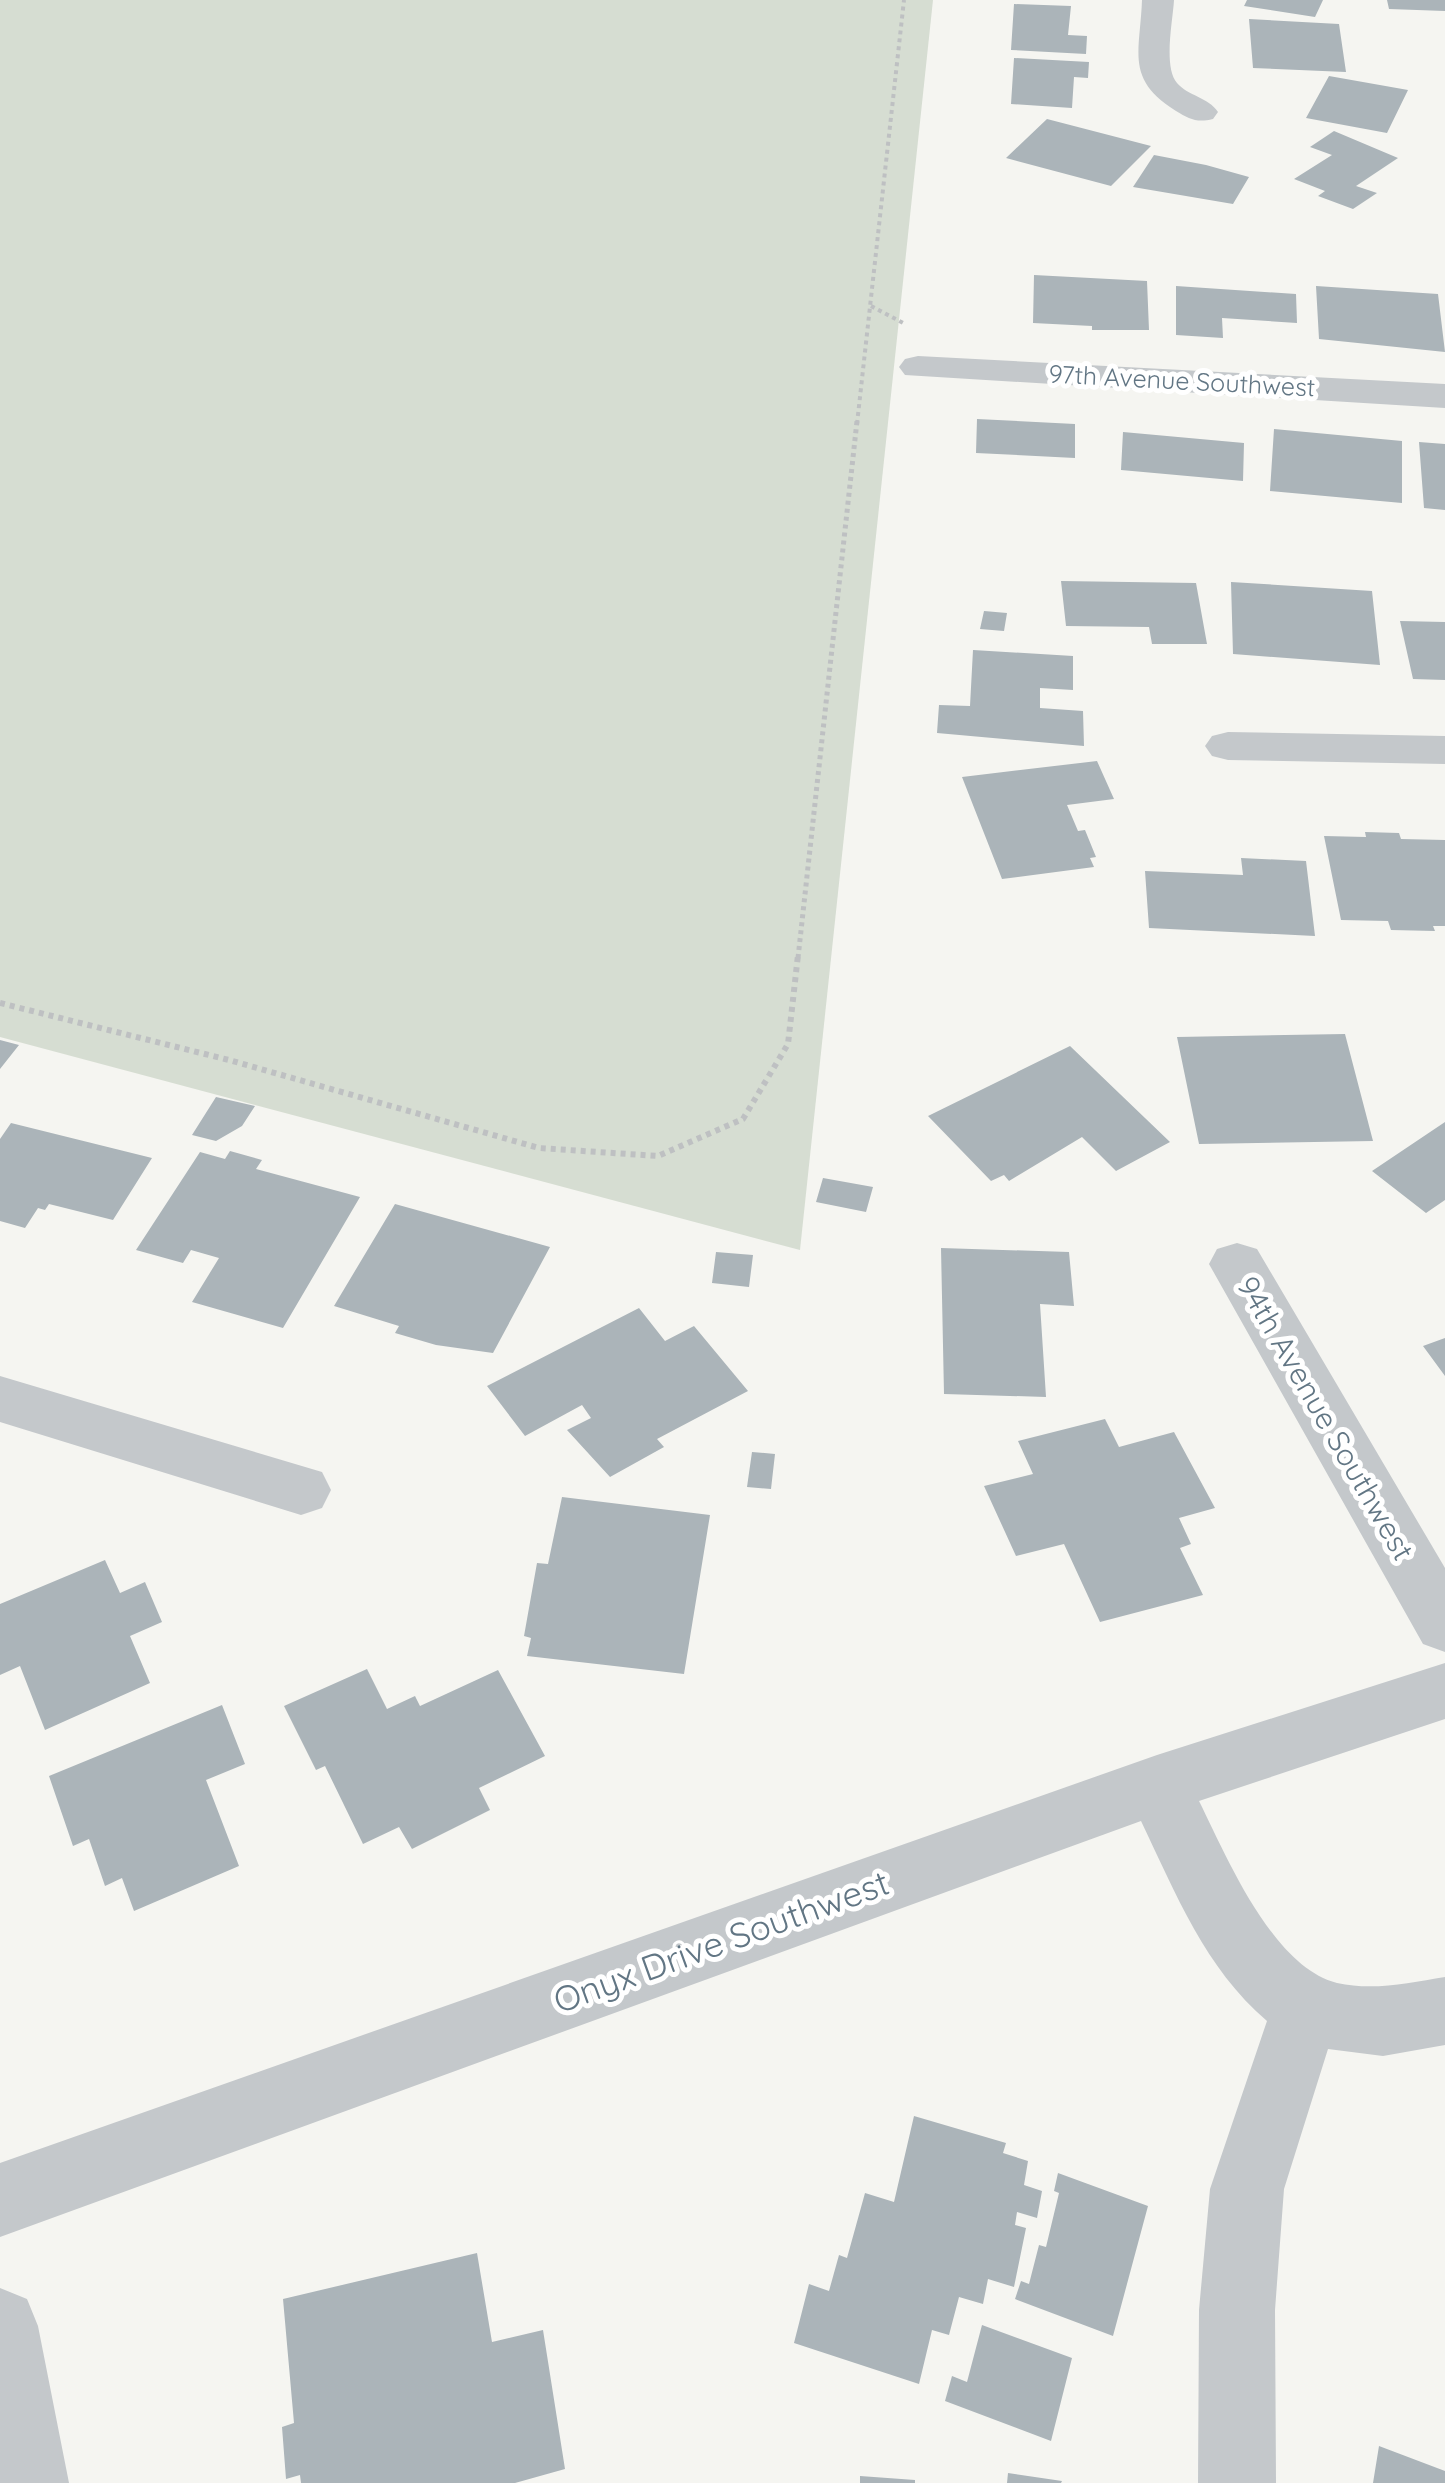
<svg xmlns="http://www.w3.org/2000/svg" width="1445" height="2483" viewBox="0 0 1445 2483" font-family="Quicksand,sans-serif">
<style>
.green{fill:#d6ddd2}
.building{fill:#abb4b9}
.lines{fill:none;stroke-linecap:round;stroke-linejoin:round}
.path-far2{stroke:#bec0c2;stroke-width:4;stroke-dasharray:4 4;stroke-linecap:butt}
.path-far1{stroke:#bec0c2;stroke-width:5;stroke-dasharray:4 4;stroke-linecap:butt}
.path{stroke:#bec0c2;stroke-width:6;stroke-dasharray:5 5;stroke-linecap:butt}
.minor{fill:#c4c8cb;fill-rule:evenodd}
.labels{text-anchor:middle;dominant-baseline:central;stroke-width:10;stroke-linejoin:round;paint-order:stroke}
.far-street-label{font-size:25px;fill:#627684;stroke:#fff}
.street-label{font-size:30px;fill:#627684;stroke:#fff}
.near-street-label{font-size:35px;fill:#627684;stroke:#fff}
</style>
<rect width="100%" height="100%" fill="#f5f5f1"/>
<!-- green -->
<path class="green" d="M0,0H933L800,1250L0,1037Z"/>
<!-- building -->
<path class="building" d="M1247,0H1323L1315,17L1244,6Z
M1387,0H1445V11L1389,9Z
M1014,4L1071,6L1068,35L1087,36L1086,54L1011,50Z
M1249,19L1339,24L1346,72L1253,68Z
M1014,58L1089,62L1088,78L1074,77L1072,108L1011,104Z
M1329,76L1408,90L1387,133L1306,118Z
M1047,119L1151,146L1111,186L1006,158Z
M1334,131L1398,158L1356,186L1377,193L1353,209L1318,196L1325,191L1294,179L1332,155L1310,147Z
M1154,155L1206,165L1249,177L1233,204L1133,187Z
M1034,275L1147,281L1149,330H1092V326L1033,323Z
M1176,286L1296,294L1297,323L1222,318L1223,338L1176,335Z
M1316,286L1438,294L1445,352L1319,339Z
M977,419L1075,424V458L976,453Z
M1274,429L1402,441V503L1270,491Z
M1123,432L1244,443L1243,481L1121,470Z
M1419,442L1445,444V510L1424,508Z
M1061,581L1196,583L1207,644H1152L1149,627L1066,626Z
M1231,582L1372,591L1380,665L1233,654Z
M984,611L1007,613L1004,631L980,629Z
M1400,621L1445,622V680L1413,679Z
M973,650L1073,656V690L1040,688V708L1083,711L1084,746L937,733L939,705L970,706Z
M1097,761L1114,799L1067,805L1078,831L1085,830L1096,857L1090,858L1094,867L1002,879L962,777Z
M1365,832L1399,833L1401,839L1445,840V926H1433L1435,931L1391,930L1388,921L1341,920L1324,836L1366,837Z
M1241,858L1306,861L1315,936L1149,928L1145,871L1243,875Z
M1345,1034L1373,1141L1199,1144L1177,1037Z
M0,1040L19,1045L0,1069Z
M1070,1046L1170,1142L1116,1171L1082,1137L1009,1181L1004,1175L991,1181L928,1116Z
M216,1097L255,1106L242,1126L216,1141L192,1135Z
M1445,1122V1200L1426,1213L1372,1171Z
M11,1123L152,1158L113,1220L49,1204L45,1210L38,1208L25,1228L0,1221V1139Z
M230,1151L262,1160L256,1169L360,1197L283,1328L192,1302L219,1258L191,1250L183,1263L136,1250L200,1152L225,1159Z
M823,1178L873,1187L866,1212L816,1202Z
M395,1204L550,1247L493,1353L436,1345L395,1333L399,1326L334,1306Z
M941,1248L1069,1252L1074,1306L1040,1304L1046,1397L944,1394Z
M716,1252L753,1255L749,1287L712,1283Z
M639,1308L665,1341L694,1326L748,1391L657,1439L664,1447L610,1477L567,1430L591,1418L582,1405L525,1436L487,1386Z
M1445,1338V1376L1423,1346Z
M1105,1419L1119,1447L1174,1432L1215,1508L1179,1518L1191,1544L1180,1548L1203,1595L1100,1622L1064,1544L1016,1556L984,1486L1033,1474L1018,1441Z
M752,1452L775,1454L771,1489L747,1487Z
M562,1497L710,1515L684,1674L527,1656L531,1638L524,1636L537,1563L548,1564Z
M105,1560L120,1593L145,1582L162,1622L130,1636L150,1683L45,1730L20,1666L0,1675V1604Z
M367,1669L387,1709L415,1696L420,1706L498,1670L545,1756L479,1788L490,1810L412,1849L399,1827L363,1844L325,1766L316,1770L284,1706Z
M222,1705L245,1764L206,1780L239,1866L134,1911L122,1878L105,1886L89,1839L73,1846L49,1776Z
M914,2116L1006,2143L1003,2153L1028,2161L1024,2185L1042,2191L1037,2218L1017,2212L1015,2225L1026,2228L1014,2287L988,2279L983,2304L959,2297L949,2335L932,2330L919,2384L794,2343L809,2284L829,2291L839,2255L847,2258L865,2193L894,2202Z
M1058,2173L1148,2206L1113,2336L1015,2299L1021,2281L1029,2284L1039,2245L1046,2247L1059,2193L1054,2191Z
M477,2253L492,2342L543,2330L565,2469L515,2483H301L300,2475L286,2479L282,2427L294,2423L283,2299Z
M982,2325L1072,2358L1051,2441L945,2401L952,2376L967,2382Z
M1379,2446L1445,2471V2483H1373Z
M1008,2473L1062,2481L1061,2483H1007Z
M860,2476L915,2480V2483H860Z"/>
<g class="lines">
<!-- path-far2 -->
<path class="path-far2" d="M871,306L905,324
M857,424L904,0"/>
<!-- path-far1 -->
<path class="path-far1" d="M798,958L857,421"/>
<!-- path -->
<path class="path" d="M0,1003L229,1060L539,1148L658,1156L743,1119L788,1044L798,955"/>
<!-- minor -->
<path class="minor" d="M1142,0H1174C1173,20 1163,67 1177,83C1188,96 1208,97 1218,112L1213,119C1197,123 1189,119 1176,111C1125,79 1140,53 1142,0Z
M918,356L1445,384V408L905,375L899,367L905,359Z
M1228,732L1445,736V764L1228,760L1212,756L1205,746L1212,736Z
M1237,1243L1257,1249L1445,1568V1652L1423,1644L1209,1264L1217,1249Z
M0,1376L322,1472L331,1490L322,1508L301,1515L0,1422Z
M1445,1663V1719L1199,1801C1226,1855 1272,1967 1337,1983C1373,1991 1409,1983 1445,1977V2045L1383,2056L1328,2049L1284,2189L1275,2310L1276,2483H1198L1199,2310L1210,2189L1267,2021C1205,1968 1176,1894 1141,1821L0,2237V2163L1157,1755Z
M0,2288L27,2299L38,2326L69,2483H0Z"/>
</g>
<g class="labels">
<!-- far-street labels -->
<g class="far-street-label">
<text transform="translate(1182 380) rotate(3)">97th Avenue Southwest</text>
</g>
<!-- street labels -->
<g class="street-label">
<text transform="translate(1326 1418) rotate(60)">94th Avenue Southwest</text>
</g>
<!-- near-street labels -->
<g class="near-street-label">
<text transform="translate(721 1941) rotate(-20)">Onyx Drive Southwest</text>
</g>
</g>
</svg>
